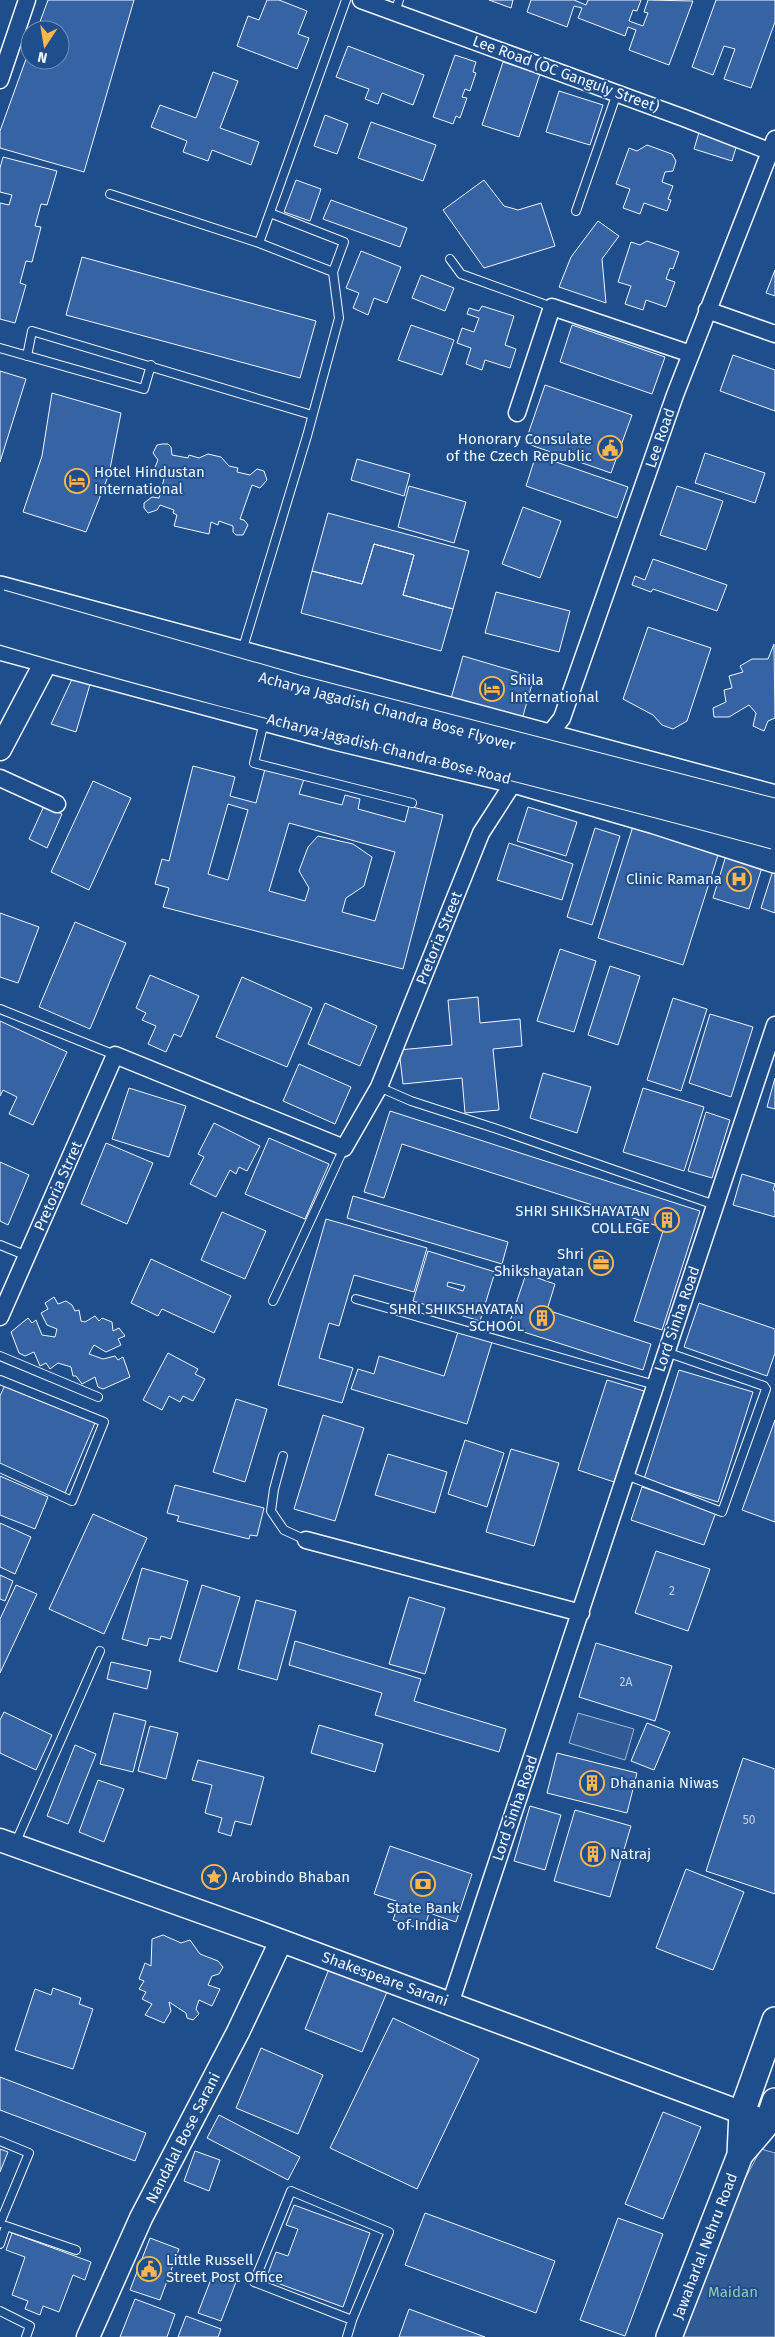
<svg xmlns="http://www.w3.org/2000/svg" width="775" height="2337" viewBox="0 0 775 2337" font-family="'Fira Sans',sans-serif">
<style>
.built{fill:#305b95;stroke:#a8bbd7}
.building{fill:#3563a3;stroke:#f2f6ff;fill-rule:evenodd}
.lines{fill:none;stroke-linecap:round;stroke-linejoin:round}
.lane-casing{stroke:#f2f6ff;stroke-width:10}
.street-casing{stroke:#f2f6ff;stroke-width:19}
.secondary-casing{stroke:#f2f6ff;stroke-width:25}
.primary-casing{stroke:#f2f6ff;stroke-width:28}
.lane{stroke:#1f4e8c;stroke-width:8}
.street{stroke:#1f4e8c;stroke-width:16}
.secondary{stroke:#1f4e8c;stroke-width:22}
.primary{stroke:#1f4e8c;stroke-width:25}
.highway-bridge-casing{stroke:#f2f6ff;stroke-width:30;stroke-linecap:butt}
.highway-bridge{stroke:#1f4e8c;stroke-width:28}
.labels{text-anchor:middle;dominant-baseline:central;stroke-width:4;stroke-linejoin:round;paint-order:stroke}
.number-label{font-size:12px;fill:#c3d1e8}
.street-label{font-size:15px;fill:#f2f6ff;stroke:#1f4e8c}
.poi-label{font-size:15px;fill:#f2f6ff;stroke:#1f4e8c;text-anchor:start}
.park-label{font-size:15px;fill:#97c8a6;stroke:#1f4e8c}
</style>
<rect width="100%" height="100%" fill="#1f4e8c"/>
<!-- built -->
<path class="built" d="M578,1713L634,1729L625,1760L569,1743Z
M761,2149L775,2153V2337H672L694,2275Z"/>
<!-- building -->
<path class="building" d="M48,0H134L84,172L0,148V131L30,48V60H60V30H37Z
M267,0H279L307,11L298,34L309,38L297,69L237,46L248,16L259,20Z
M489,0H513L511,8Z
M531,0H574L586,5L588,0H641L637,11L633,10L629,21L643,26L648,13L644,12L648,0L693,1L669,65L629,50L636,30L628,27L625,36L578,18L582,8L574,6L567,27L527,12Z
M716,0H775V22L751,88L724,79L735,49L724,46L713,75L692,67Z
M348,46L424,75L413,105L382,93L378,104L365,99L369,89L336,77Z
M455,55L476,62L473,72L476,73L470,91L465,89L462,97L467,98L460,118L456,116L453,124L433,117Z
M503,62L540,74L519,137L482,125Z
M213,72L238,81L220,128L259,142L251,165L212,150L208,161L183,152L187,141L151,127L160,105L196,118Z
M559,91L603,105L590,145L546,132Z
M325,115L348,124L337,154L314,146Z
M371,122L436,145L423,181L358,158Z
M700,129L738,141L732,161L694,149Z
M647,145L672,154L676,161L673,171L665,172L662,182L673,186L668,199L671,200L667,211L644,203L640,214L623,208L630,189L616,184L629,148L637,151Z
M3,157L57,171L47,205L41,204L35,226L41,227L32,262L26,261L20,283L26,285L15,323L0,319V203L9,205L12,195L0,192V168Z
M296,180L321,189L310,221L284,212Z
M484,180L504,206L518,210L541,203L555,246L484,268L443,210Z
M331,200L407,228L400,247L323,219Z
M598,221L619,236L602,259L606,303L559,287L571,257Z
M647,241L679,252L673,269L670,268L666,279L675,282L666,307L646,300L643,310L625,304L631,286L618,282L631,242L640,245Z
M361,251L401,267L387,303L374,298L368,315L353,308L359,293L346,288Z
M82,257L316,321L300,378L66,315Z
M775,270V296L766,293Z
M421,275L454,288L445,311L412,298Z
M482,306L514,316L505,345L516,349L510,368L485,360L482,370L466,364L471,348L457,343L462,328L474,332L479,318L467,314L469,308L479,311Z
M411,325L454,340L442,375L398,360Z
M572,325L665,357L652,394L560,362Z
M733,355L775,370V411L720,391Z
M0,371L26,379L0,462Z
M545,385L632,415L611,473L525,443Z
M52,393L121,413L109,474L86,532L23,512L42,456Z
M162,444H168L171,447L172,455L188,458L189,455L199,458L208,454L221,457L229,466L238,468L237,472L250,475L257,469L264,471L267,480L260,488L252,485L240,519L244,520L248,525L243,535H236L233,532V526L219,521L218,525L211,522L209,534L174,526L177,515L173,513L174,510L160,505L157,510L148,513L144,508V503L152,497L159,498L165,475L155,476L153,472L158,460L153,453L157,445Z
M705,453L765,473L755,503L695,483Z
M536,455L628,487L617,518L526,486Z
M357,459L410,474L404,496L351,480Z
M409,486L466,502L454,543L398,527Z
M677,486L723,501L706,550L660,535Z
M523,507L561,521L540,578L502,564Z
M328,513L469,551L453,609L403,595L414,555L374,544L362,584L312,571Z
M374,544L414,555L403,595L453,609L441,651L301,613L312,571L362,584Z
M653,559L727,585L717,611L653,589L651,592L632,585L635,576L645,580Z
M496,592L570,611L559,652L485,633Z
M648,627L711,648L687,721L673,729L662,725L653,715L623,699Z
M774,644L775,718L768,721L764,731L753,726L756,713L749,705L729,717H714L713,708L726,702L724,690L732,688L729,676L743,672L740,666L752,659H768Z
M463,656L534,677L521,723L450,702Z
M74,675L91,681L76,732L51,724Z
M193,766L235,777L230,796L256,803L265,769L304,779L299,794L342,805L345,795L360,799L358,809L405,822L409,806L443,815L403,969L163,907L169,888L155,884L162,859L169,861ZM228,804L248,810L228,880L208,874ZM289,823L395,852L375,921L342,912L346,898L364,886L372,857L353,844L318,836L308,847L299,871L309,888L305,901L269,891Z
M93,781L131,798L89,890L51,872Z
M44,806L62,814L47,848L29,839Z
M528,807L577,822L566,856L517,841Z
M634,823L720,849L683,965L598,938Z
M595,828L620,836L592,925L567,917Z
M509,843L573,864L562,900L497,880Z
M728,849L764,861L749,909L713,898Z
M775,864V913L761,908Z
M0,913L39,927L18,983L0,977Z
M75,922L126,943L90,1029L39,1007Z
M560,949L596,961L574,1032L537,1021Z
M610,966L640,976L618,1045L588,1035Z
M150,975L199,996L181,1037L174,1034L166,1052L148,1044L156,1026L142,1020L146,1013L136,1008Z
M242,977L312,1008L287,1067L216,1037Z
M478,997L480,1023L520,1019L522,1046L493,1049L499,1110L465,1113L462,1078L403,1084L399,1050L452,1045L448,1000Z
M673,998L707,1009L681,1091L647,1080Z
M325,1003L377,1026L360,1066L308,1044Z
M710,1014L753,1027L731,1097L689,1083Z
M0,1021L67,1052L33,1125L9,1114L17,1097L3,1090L0,1096Z
M299,1064L351,1087L335,1124L283,1101Z
M543,1073L591,1087L577,1133L530,1118Z
M775,1078V1109L767,1107Z
M129,1088L186,1106L169,1157L112,1139Z
M643,1088L704,1107L684,1171L623,1152Z
M390,1111L700,1211L662,1330L634,1321L664,1228L402,1144L384,1198L364,1192Z
M706,1112L730,1120L712,1178L688,1171Z
M214,1123L260,1146L247,1171L239,1167L236,1174L230,1170L216,1197L190,1184L204,1157L198,1154Z
M269,1138L329,1164L305,1219L245,1194Z
M106,1143L153,1163L127,1224L81,1204Z
M0,1162L29,1175L8,1225L0,1221Z
M742,1174L775,1184L773,1190L775,1191V1217L733,1205Z
M353,1196L508,1242L502,1264L347,1218Z
M222,1212L266,1231L245,1279L201,1260Z
M326,1219L427,1248L414,1292L354,1275L339,1326L329,1323L319,1358L353,1368L342,1403L278,1385Z
M428,1251L495,1272L480,1321L413,1301ZM448,1282L465,1286L463,1291L447,1286Z
M151,1259L231,1296L214,1333L162,1309L158,1316L131,1303Z
M526,1274L555,1284L547,1310L651,1344L643,1370L508,1327Z
M54,1297L58,1304L66,1301L72,1305L75,1311L79,1310L81,1321L85,1322L95,1316L99,1321L102,1318L112,1322L113,1331L119,1328L125,1336L118,1339L121,1345L106,1352L94,1345L89,1354L103,1359L115,1356L118,1360L123,1357L130,1377L103,1389L98,1387L95,1377L82,1384L76,1376H73L71,1367L58,1363L50,1369L46,1363L40,1366L34,1352L25,1356L19,1353L11,1332L28,1318L32,1323L36,1320L42,1335L55,1337L57,1329L47,1325L41,1313L48,1309L45,1303Z
M699,1303L775,1329V1353L767,1376L684,1347Z
M458,1332L492,1342L467,1424L351,1389L358,1369L374,1374L379,1356L444,1376Z
M168,1353L198,1369L195,1374L205,1379L193,1401L183,1396L180,1402L169,1396L162,1410L143,1400Z
M679,1370L753,1392L718,1502L644,1479Z
M607,1380L644,1391L614,1482L578,1470Z
M5,1385L95,1423L65,1493L0,1465V1396Z
M236,1399L267,1409L245,1482L213,1472Z
M323,1415L364,1428L335,1521L294,1509Z
M775,1420V1522L742,1510Z
M465,1440L504,1453L487,1507L448,1494Z
M511,1449L559,1463L534,1546L486,1532Z
M388,1454L447,1472L435,1513L375,1495Z
M0,1476L48,1497L35,1529L0,1515Z
M175,1485L264,1508L257,1536L250,1535L249,1539L177,1521L179,1516L167,1513Z
M642,1487L716,1512L704,1545L631,1520Z
M93,1514L147,1538L104,1634L49,1609Z
M0,1523L31,1537L15,1574L0,1567Z
M656,1551L710,1569L688,1631L635,1613Z
M142,1568L188,1581L171,1639L161,1636L160,1640L149,1638L147,1646L122,1639Z
M0,1575L13,1581L5,1601L0,1599Z
M16,1585L37,1594L0,1673V1619Z
M202,1585L240,1597L217,1672L179,1661Z
M409,1597L445,1608L425,1674L389,1664Z
M256,1600L296,1611L277,1680L238,1669Z
M295,1641L421,1679L414,1701L506,1729L499,1752L375,1715L382,1693L289,1665Z
M596,1643L672,1666L655,1721L579,1697Z
M111,1662L151,1671L147,1689L107,1679Z
M4,1712L52,1735L36,1770L0,1753V1720Z
M114,1713L146,1721L133,1772L100,1764Z
M647,1723L670,1732L654,1770L631,1761Z
M319,1725L383,1744L375,1772L311,1753Z
M150,1726L178,1733L166,1779L138,1771Z
M75,1745L96,1754L68,1824L47,1816Z
M557,1753L637,1773L627,1813L547,1793Z
M743,1758L775,1769V1894L706,1871Z
M198,1760L264,1777L251,1825L235,1821L231,1836L218,1832L222,1818L205,1813L212,1785L192,1780Z
M98,1780L124,1789L104,1842L79,1832Z
M530,1806L561,1815L545,1870L514,1861Z
M575,1810L631,1826L610,1897L554,1881Z
M390,1846L472,1874L456,1922L429,1913L424,1930L393,1920L399,1902L374,1894Z
M686,1869L744,1892L713,1970L656,1948Z
M163,1935L181,1943L190,1940L200,1954L218,1961L223,1967L219,1974L212,1976L208,1985L220,1989L212,2006L199,2000L196,2009L199,2014L193,2020L187,2018L186,2013L169,2002L171,2011L164,2023L145,2015L152,2004L142,1999L146,1992L139,1989L144,1981L139,1979L145,1963L151,1966L152,1939Z
M329,1969L387,1992L362,2052L305,2029Z
M53,1988L81,1998L79,2004L93,2009L73,2069L15,2050L35,1989L51,1995Z
M393,2018L479,2059L417,2189L330,2148Z
M261,2048L323,2075L298,2134L236,2108Z
M0,2077L146,2133L135,2161L0,2110Z
M663,2112L701,2127L663,2219L625,2204Z
M219,2115L300,2157L288,2180L207,2138Z
M0,2149L8,2152L0,2172Z
M195,2151L220,2160L209,2191L184,2181Z
M294,2205L370,2233L343,2307L266,2279L276,2252L288,2256L298,2229L286,2225Z
M425,2213L555,2261L536,2313L405,2265Z
M618,2218L663,2234L625,2336L580,2320Z
M12,2233L91,2262L85,2280L73,2275L59,2312L43,2306L40,2315L25,2309L28,2301L12,2295L25,2257L6,2250Z
M150,2238L179,2249L160,2300L130,2290Z
M213,2274L236,2282L221,2321L198,2313Z
M135,2299L175,2314L167,2337H120Z
M409,2309L485,2337H399Z
M186,2316L221,2329L218,2337H178Z"/>
<g class="lines">
<defs>
<path id="lane" d="M395,12L399,0
M110,194L259,243L333,272
M576,211L617,93
M259,243L346,0
M450,259L461,274L552,307
M0,348L144,389L151,365
M27,356L32,331L312,415
M242,651L307,436L339,318L333,272L344,242L270,213
M264,722L254,763L412,803
M0,1009L115,1055
M379,1087L411,1101L494,1128L715,1205
M0,1245L27,1256
M356,1299L655,1385
M273,1301L344,1148
M0,1356L98,1397
M0,1380L104,1422L72,1501L0,1468
M283,1456L274,1489L271,1511L284,1530L306,1540
M626,1475L722,1512L766,1389L764,1386L666,1352
M15,1844L100,1651
M0,2141L29,2153L0,2223
M291,2191L389,2232L352,2320L254,2282Z
M0,2244L6,2226L76,2250
M0,2311L30,2326L26,2337
M347,2337L353,2317"/>
<path id="street" d="M361,0L684,118L769,151
M0,80L27,0
M707,310L775,334
M517,413L552,307L691,354
M543,742L562,718L675,395L775,139
M0,778L57,804
M0,1317L115,1055L344,1148L379,1087L481,833L519,774
M306,1540L581,1613
M450,2004L775,1025"/>
<path id="secondary" d="M0,749L47,660L52,644
M0,1840L263,1934L759,2119
M88,2337L141,2218L238,2032L281,1941"/>
<path id="primary" d="M0,589L775,798
M0,647L335,737L514,780L655,821L775,860
M740,2155L742,2112L775,2020
M669,2337L740,2155L768,2122L775,2101"/>
</defs>
<!-- lane casing -->
<use href="#lane" class="lane-casing"/>
<!-- street casing -->
<use href="#street" class="street-casing"/>
<!-- secondary casing -->
<use href="#secondary" class="secondary-casing"/>
<!-- primary casing -->
<use href="#primary" class="primary-casing"/>
<!-- lane -->
<use href="#lane" class="lane"/>
<!-- street -->
<use href="#street" class="street"/>
<!-- secondary -->
<use href="#secondary" class="secondary"/>
<!-- primary -->
<use href="#primary" class="primary"/>
<defs>
<path id="highway-bridge" d="M0,604L296,689L775,813
M0,630C256,706 518,764 775,835"/>
</defs>
<!-- highway-bridge casing -->
<use href="#highway-bridge" class="highway-bridge-casing"/>
<!-- highway-bridge -->
<use href="#highway-bridge" class="highway-bridge"/>
</g>
<!-- icons -->
<defs>
<symbol id="civic-ring" viewBox="-11 -11 22 22"><circle r="9.5" fill="#1f4e8c" stroke="#ffb74d" stroke-width="1.5"/><path d="M-.6-6.5H3V-4.5H.6V-3L4-1V1h2V6H-6V1h2V-1L-.6-3ZM-1.2 2.5V6h2.4V2.5Z" fill="#ffb74d"/></symbol>
<symbol id="hotel-ring" viewBox="-11 -11 22 22"><circle r="9.5" fill="#1f4e8c" stroke="#ffb74d" stroke-width="1.5"/><path d="M-6-4.5h1.5V1H6V5H4.5V3h-9V5H-6ZM-4 0a1.8 1.8 0 1 1 3.6 0ZM.5 0V-2.5h3Q6-2.5 6 0Z" fill="#ffb74d"/></symbol>
<symbol id="hospital-ring" viewBox="-11 -11 22 22"><circle r="9.5" fill="#1f4e8c" stroke="#ffb74d" stroke-width="1.5"/><path d="M-5-5h3v3.5h4V-5h3V5h-3V1.5h-4V5h-3Z" fill="#ffb74d"/></symbol>
<symbol id="building-ring" viewBox="-11 -11 22 22"><circle r="9.5" fill="#1f4e8c" stroke="#ffb74d" stroke-width="1.5"/><path d="M-4-6H4V6H1V3H-1V6H-4ZM-2.5-4.3h1.7v1.8h-1.7ZM.8-4.3h1.7v1.8H.8ZM-2.5-1h1.7V.8h-1.7ZM.8-1h1.7V.8H.8Z" fill="#ffb74d"/></symbol>
<symbol id="office-ring" viewBox="-11 -11 22 22"><circle r="9.5" fill="#1f4e8c" stroke="#ffb74d" stroke-width="1.5"/><path d="M-6-3h4V-5.5h4V-3h4V5H-6ZM-1-4.5V-3h2v-1.5ZM-6 0V1H6V0Z" fill="#ffb74d"/></symbol>
<symbol id="sight-ring" viewBox="-11 -11 22 22"><circle r="9.5" fill="#1f4e8c" stroke="#ffb74d" stroke-width="1.5"/><path d="M0-6L1.8-2.2L6-1.7L2.9 1.2L3.7 5.4L0 3.3L-3.7 5.4L-2.9 1.2L-6-1.7L-1.8-2.2Z" fill="#ffb74d"/></symbol>
<symbol id="bank-ring" viewBox="-11 -11 22 22"><circle r="9.5" fill="#1f4e8c" stroke="#ffb74d" stroke-width="1.5"/><path d="M-6-4H6V4H-6ZM0-2.3a2.3 2.3 0 1 0 0 4.6a2.3 2.3 0 1 0 0-4.6Z" fill="#ffb74d"/></symbol>
</defs>
<g fill-rule="evenodd">
<use href="#civic-ring" x="596" y="434" width="28" height="28"/>
<use href="#hotel-ring" x="63" y="467" width="28" height="28"/>
<use href="#hotel-ring" x="478" y="675" width="28" height="28"/>
<use href="#hospital-ring" x="725" y="865" width="28" height="28"/>
<use href="#building-ring" x="653" y="1206" width="28" height="28"/>
<use href="#office-ring" x="587" y="1249" width="28" height="28"/>
<use href="#building-ring" x="528" y="1304" width="28" height="28"/>
<use href="#building-ring" x="578" y="1769" width="28" height="28"/>
<use href="#building-ring" x="579" y="1840" width="28" height="28"/>
<use href="#sight-ring" x="200" y="1863" width="28" height="28"/>
<use href="#bank-ring" x="409" y="1870" width="28" height="28"/>
<use href="#civic-ring" x="135" y="2255" width="28" height="28"/>
</g>
<g class="labels">
<!-- number labels -->
<g class="number-label">
<text x="672" y="1591">2</text>
<text x="626" y="1682">2A</text>
<text x="749" y="1820">50</text>
</g>
<!-- street labels -->
<g class="street-label">
<text transform="translate(566 74) rotate(20)">Lee Road (OC Ganguly Street)</text>
<text transform="translate(660 438) rotate(-71)">Lee Road</text>
<text transform="translate(387 711) rotate(15)">Acharya Jagadish Chandra Bose Flyover</text>
<text transform="translate(389 749) rotate(14)">Acharya Jagadish Chandra Bose Road</text>
<text transform="translate(439 938) rotate(-68)">Pretoria Street</text>
<text transform="translate(58 1186) rotate(-66)">Pretoria Strret</text>
<text transform="translate(677 1319) rotate(-71)">Lord Sinha Road</text>
<text transform="translate(515 1808) rotate(-71)">Lord Sinha Road</text>
<text transform="translate(385 1979) rotate(20)">Shakespeare Sarani</text>
<text transform="translate(183 2138) rotate(-63)">Nandalal Bose Sarani</text>
<text transform="translate(705 2246) rotate(-69)">Jawaharlal Nehru Road</text>
</g>
<!-- poi labels -->
<g class="poi-label">
<text x="592" y="439" text-anchor="end">Honorary Consulate<tspan x="592" dy="17">of the Czech Republic</tspan></text>
<text x="94" y="472">Hotel Hindustan<tspan x="94" dy="17">International</tspan></text>
<text x="510" y="680">Shila<tspan x="510" dy="17">International</tspan></text>
<text x="722" y="879" text-anchor="end">Clinic Ramana</text>
<text x="650" y="1211" text-anchor="end">SHRI SHIKSHAYATAN<tspan x="650" dy="17">COLLEGE</tspan></text>
<text x="584" y="1254" text-anchor="end">Shri<tspan x="584" dy="17">Shikshayatan</tspan></text>
<text x="524" y="1309" text-anchor="end">SHRI SHIKSHAYATAN<tspan x="524" dy="17">SCHOOL</tspan></text>
<text x="610" y="1783">Dhanania Niwas</text>
<text x="610" y="1854">Natraj</text>
<text x="232" y="1877">Arobindo Bhaban</text>
<text x="423" y="1908" text-anchor="middle">State Bank<tspan x="423" dy="17">of India</tspan></text>
<text x="166" y="2260">Little Russell<tspan x="166" dy="17">Street Post Office</tspan></text>
</g>
<!-- park labels -->
<g class="park-label">
<text x="733" y="2292">Maidan</text>
</g>
</g>
<!-- north arrow -->
<g transform="translate(45 45) rotate(192)"><circle r="24" fill="#1f4e8c" stroke="#7391ba"/>
<path d="M0-4L9 19L0 12L-9 19Z" fill="#ffb74d"/>
<text y="-8" font-size="14" font-weight="bold" text-anchor="middle" fill="#f2f6ff">N</text>
</g>
</svg>
